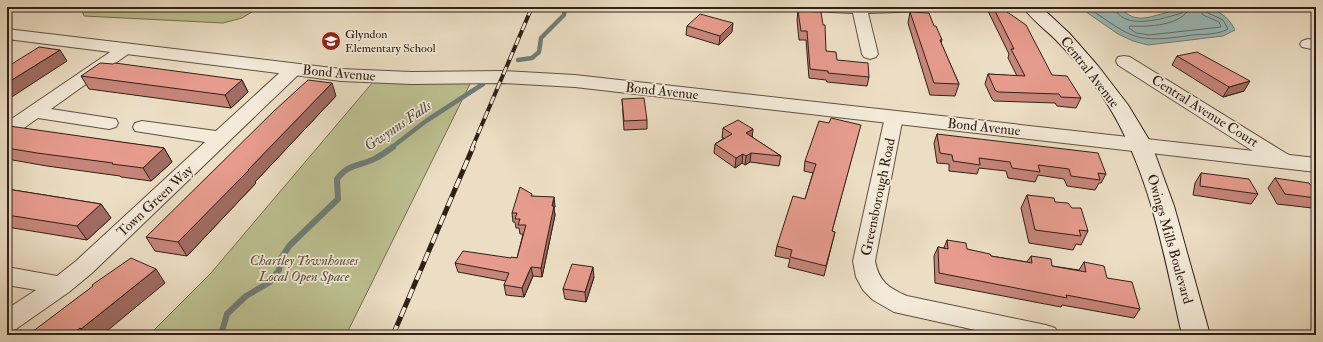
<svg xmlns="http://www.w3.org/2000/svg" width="1323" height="342" viewBox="0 0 1323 342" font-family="'IM FELL Double Pica',serif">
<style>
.green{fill:#bcc091;stroke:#767054}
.water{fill:#9abbba;stroke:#707d79}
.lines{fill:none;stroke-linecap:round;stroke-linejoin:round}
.shore{stroke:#666e69;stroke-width:1}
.stream-far1{stroke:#707d79;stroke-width:4.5}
.stream{stroke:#707d79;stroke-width:6}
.minor-casing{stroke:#605043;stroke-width:2}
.tertiary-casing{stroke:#605043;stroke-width:2}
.secondary-casing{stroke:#312018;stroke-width:2}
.minor{fill:#f3ead9;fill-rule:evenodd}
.tertiary{fill:#f3ead9;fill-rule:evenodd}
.secondary{fill:#f3ead9;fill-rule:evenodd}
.rail-far1-casing{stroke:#312018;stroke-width:4}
.rail-casing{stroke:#312018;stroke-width:5}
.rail-far1{stroke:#f3ead9;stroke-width:2.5;stroke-dasharray:8;stroke-linecap:butt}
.rail{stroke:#f3ead9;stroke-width:3.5;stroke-dasharray:10;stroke-linecap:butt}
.wall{fill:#c68579;stroke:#312018}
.shaded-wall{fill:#a16c63;stroke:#312018}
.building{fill:#e69b8d;stroke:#312018}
.labels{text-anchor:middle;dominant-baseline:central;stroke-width:3.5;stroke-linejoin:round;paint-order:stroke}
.far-poi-label{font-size:12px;fill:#312018;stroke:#f3ead9;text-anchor:start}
.street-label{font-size:14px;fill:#312018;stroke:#f3ead9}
.park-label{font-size:14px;font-style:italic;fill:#5b503c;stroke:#f3ead9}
.water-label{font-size:15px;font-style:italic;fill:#504e49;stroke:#f3ead9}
</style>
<rect width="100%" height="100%" fill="#ecdec4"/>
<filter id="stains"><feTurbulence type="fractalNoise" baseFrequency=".005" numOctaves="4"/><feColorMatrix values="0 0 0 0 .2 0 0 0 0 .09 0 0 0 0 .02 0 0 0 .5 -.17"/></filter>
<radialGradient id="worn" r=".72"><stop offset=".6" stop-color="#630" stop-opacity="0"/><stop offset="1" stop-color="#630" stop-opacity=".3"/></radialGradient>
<!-- green -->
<path class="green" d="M89,7H260L242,18L223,23L84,16L82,10Z
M373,82H471L346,335H149L211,273Z"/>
<!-- water -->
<path class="water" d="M1079,7C1088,7 1108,4 1116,7C1124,10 1128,17 1138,18C1147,19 1156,15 1165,13C1191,6 1221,1 1235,30L1223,36L1148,45L1133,41L1118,34Z"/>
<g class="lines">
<!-- shore -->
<path class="shore" d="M1087,7C1133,38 1134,44 1192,35C1204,34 1217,35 1228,29L1223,20L1206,12L1205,7
M1114,7C1123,32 1165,18 1182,13L1185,7
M1190,7C1182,26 1148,27 1130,26L1129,28L1136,33L1149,35L1221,27L1219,22L1203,15L1199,7"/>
<!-- stream-far1 -->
<path class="stream-far1" d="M518,60L532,58L539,52L541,38L564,15L565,7
M391,148L426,121L483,84"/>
<!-- stream -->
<path class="stream" d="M221,335L227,314L246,296L270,282L279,270L281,258L290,245L338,199L337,179C350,162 360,167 376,158C382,155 387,151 393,147"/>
<defs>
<path id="minor" d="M803,7H934L932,10L927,11L868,13L878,54L876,57L870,59L864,57L862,54L853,13L810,11L805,10Z
M1308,39L1316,40V50L1302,47L1300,44L1302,41Z
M125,44L131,46L133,49L131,52L51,109L116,119L118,123L116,127L109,129L38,118L14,135L7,137V122L119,46Z
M1124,56L1130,57L1292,157L1295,162L1292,167L1285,168L1278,167L1118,65L1116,61L1118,57Z
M294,64L300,65L302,69L300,73L92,273L69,292L16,329L7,332V309L36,290L7,285V267L57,276L76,261L205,142L135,131L133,127L135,123L142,121L216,131L288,65Z
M894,112L900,113L903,117L875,261C879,282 889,288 907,296L1046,325L1055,328L1059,335H998L894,312L873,300L863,290L856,277L853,261L885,117L888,113Z"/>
<path id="tertiary" d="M7,29L341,69L411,72L503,71L575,75L1316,158V172L575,87L503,83L411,84L341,81L7,39Z"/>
<path id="secondary" d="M1023,7H1041L1069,33L1098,66L1128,105L1151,143L1174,206L1210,335H1182C1163,251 1149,162 1098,90C1085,72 1071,55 1055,39C1045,29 1031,19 1023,7Z"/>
</defs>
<!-- minor casing -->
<use href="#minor" class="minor-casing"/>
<!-- tertiary casing -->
<use href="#tertiary" class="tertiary-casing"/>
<!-- secondary casing -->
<use href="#secondary" class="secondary-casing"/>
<!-- minor -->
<use href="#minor" class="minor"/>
<!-- tertiary -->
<use href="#tertiary" class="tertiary"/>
<!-- secondary -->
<use href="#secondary" class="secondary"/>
<defs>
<path id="rail-far1" d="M472,148L532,7"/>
<path id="rail" d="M393,335L473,147"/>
</defs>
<!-- rail-far1 casing -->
<use href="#rail-far1" class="rail-far1-casing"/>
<!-- rail casing -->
<use href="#rail" class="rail-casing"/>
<!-- rail-far1 -->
<use href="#rail-far1" class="rail-far1"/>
<!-- rail -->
<use href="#rail" class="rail"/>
</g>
<!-- wall -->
<path class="wall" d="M986,7H1000L1052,75L1081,98L1076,108L1057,106L1055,103L994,101L992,99L985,84L988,74L1017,76L1008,58L1009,54Z
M798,11L826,51L837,60L869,77L867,86L827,82L826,80L809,78L806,40H799L797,20Z
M910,12L934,26L942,40L941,43L959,84L955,96L930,95L908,23Z
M687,26L732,32L719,45L686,35Z
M1177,56L1244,91L1223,97L1172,65Z
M81,76L242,80L248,92L231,108L89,89Z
M336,96L255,182L256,183L187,256L155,251L146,237Z
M622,99L647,120V129L624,130Z
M7,127L164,148L172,162L151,181L121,177L120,176L47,166L7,159Z
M723,128L752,137L781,156L779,166L750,162L745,165L742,163L735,168L714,153L715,144L724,138H722Z
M858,134L832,231L835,232L824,276L788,267L790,259L775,256L777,246L805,199L813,173L804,171L805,161Z
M937,134L1106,174L1101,183H1099L1095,190L1067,186L1064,179L1038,175L1035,182L1008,178L1006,171L979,168L977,174L949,171V164L937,163L934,143Z
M1201,173L1258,194L1251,204L1193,195L1195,183Z
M1275,178L1316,193V203L1312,208L1277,204L1268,188Z
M7,189L101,204L111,218L87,240L7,227Z
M1027,195L1055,202L1088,231L1081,245L1076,244L1073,250L1029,243L1021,208Z
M532,196L555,206L554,209L555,215L542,277L533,276L524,297L506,295L504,285L506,281L458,272L455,263L517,258L523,234H520L519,228H516L515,222H513L512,213Z
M947,240L967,249L991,256L1027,262L1031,256L1052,266L1079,270L1084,262L1107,278L1140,309L1134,318L1062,305L1061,307L935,283L934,256L938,247L944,248Z
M594,277L586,302L565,299L563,289Z"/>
<!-- shaded-wall -->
<path class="shaded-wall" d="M733,23L732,32L719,45L720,36Z
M60,50L67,61L7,100V83Z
M242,80L248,92L231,108L225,95Z
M1250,81L1244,91L1223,97L1229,87Z
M332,83L336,96L255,182L256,183L187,256L178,242Z
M753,129L752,139L746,133Z
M164,148L172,162L151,181L143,168Z
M751,153L750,162L745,165L746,156Z
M743,154L742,163L735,168L736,158Z
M554,197L555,206L554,209L555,215L542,277L541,268Z
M101,204L111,218L87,240L77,226Z
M531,267L533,276L524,297L522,288Z
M593,267L594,277L586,302L585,292Z
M156,269L165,283L102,335H87L81,329Z
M80,328L86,335H71Z"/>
<!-- building -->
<path class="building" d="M993,7H1000L1026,25L1052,75L1067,76L1081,98L1061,97L1059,94L998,92L995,90L988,74L1025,76L1011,49H1014Z
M798,11L821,12L823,25H825L826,51L836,52L837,60L868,63L869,77L828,73V71L810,69L807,31H801Z
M910,12L929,13L934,26H936L942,40H940L959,84L934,83Z
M700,14L733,23L720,36L687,26Z
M39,47L60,50L7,83V67Z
M1197,52L1250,81L1229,87L1177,56Z
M100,63L113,64L115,63L242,80L225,95L81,76Z
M308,80L332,83L248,170H249L178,242L146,237L274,111Z
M644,98L647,120L624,121L622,99Z
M831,118L861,125L832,231L835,232L826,266L790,257L792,250L777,246L793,196L805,199L816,164L805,161L819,121L829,123Z
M738,120L753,129L746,133L781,156L751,153L746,156L743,154L736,158L715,144L732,134L723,128Z
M9,126L164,148L143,168L112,164L113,163L37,153L7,148V127Z
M937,134L1098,153L1106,174L1098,173L1100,180L1071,176L1069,169L1038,165L1040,172L1012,168L1010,162L979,158L980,165L953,161L952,155L940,153Z
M1201,173L1249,179L1258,194L1200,186Z
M1275,178L1309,183L1316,193V198L1285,194Z
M520,187L532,194L531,196L554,197L552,206H554L541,268L531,267L522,288L504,285L509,273L455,263L463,251L511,258V257L517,258L526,225H518L520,219H515L517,213H512Z
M7,189L101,204L77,226L7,215Z
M1027,195L1054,198L1055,202L1068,203L1072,208H1081L1088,231L1079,230L1081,236L1035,230Z
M947,240L966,243L967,249L990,254L991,256L1032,263L1031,256L1051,259L1052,266L1086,272L1084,262L1104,266L1107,278L1132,282L1140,309L1066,295L1067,298L939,273L938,247L948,249Z
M131,258L156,269L81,329L80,328L71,335H28L93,286L92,285Z
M572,264L593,267L585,292L563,289Z"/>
<!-- icons -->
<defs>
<symbol id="school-disc" viewBox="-11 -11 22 22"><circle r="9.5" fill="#8f2418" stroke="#f3ead9"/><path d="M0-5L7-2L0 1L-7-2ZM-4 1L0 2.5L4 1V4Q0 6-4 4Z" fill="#fff"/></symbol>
</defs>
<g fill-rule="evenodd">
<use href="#school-disc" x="320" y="30" width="22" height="22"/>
</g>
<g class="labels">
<!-- far-poi labels -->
<g class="far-poi-label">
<text x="345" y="34">Glyndon<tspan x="345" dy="14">Elementary School</tspan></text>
</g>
<!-- street labels -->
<g class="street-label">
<text transform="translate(1090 72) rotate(52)">Central Avenue</text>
<text transform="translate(339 73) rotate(5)">Bond Avenue</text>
<text transform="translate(662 91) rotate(6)">Bond Avenue</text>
<text transform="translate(1205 111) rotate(32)">Central Avenue Court</text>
<text transform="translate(984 127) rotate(6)">Bond Avenue</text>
<text transform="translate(878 197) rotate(-78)">Greensborough Road</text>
<text transform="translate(155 201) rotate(-43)">Town Green Way</text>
<text transform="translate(1170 239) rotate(74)">Owings Mills Boulevard</text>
</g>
<!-- park labels -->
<g class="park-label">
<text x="304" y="260">Chartley Townhouses<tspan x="304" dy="16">Local Open Space</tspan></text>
</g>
<!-- water labels -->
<g class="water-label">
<text transform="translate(398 126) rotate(-34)">Gwynns Falls</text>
</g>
</g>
<!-- margin -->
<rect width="1323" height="342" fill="none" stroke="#ecdec4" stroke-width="24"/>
<rect x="8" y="8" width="1307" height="326" fill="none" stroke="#312018" stroke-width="2"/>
<rect x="12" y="12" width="1299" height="318" fill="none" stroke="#312018"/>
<rect width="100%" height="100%" filter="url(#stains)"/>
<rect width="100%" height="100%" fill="url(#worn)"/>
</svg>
